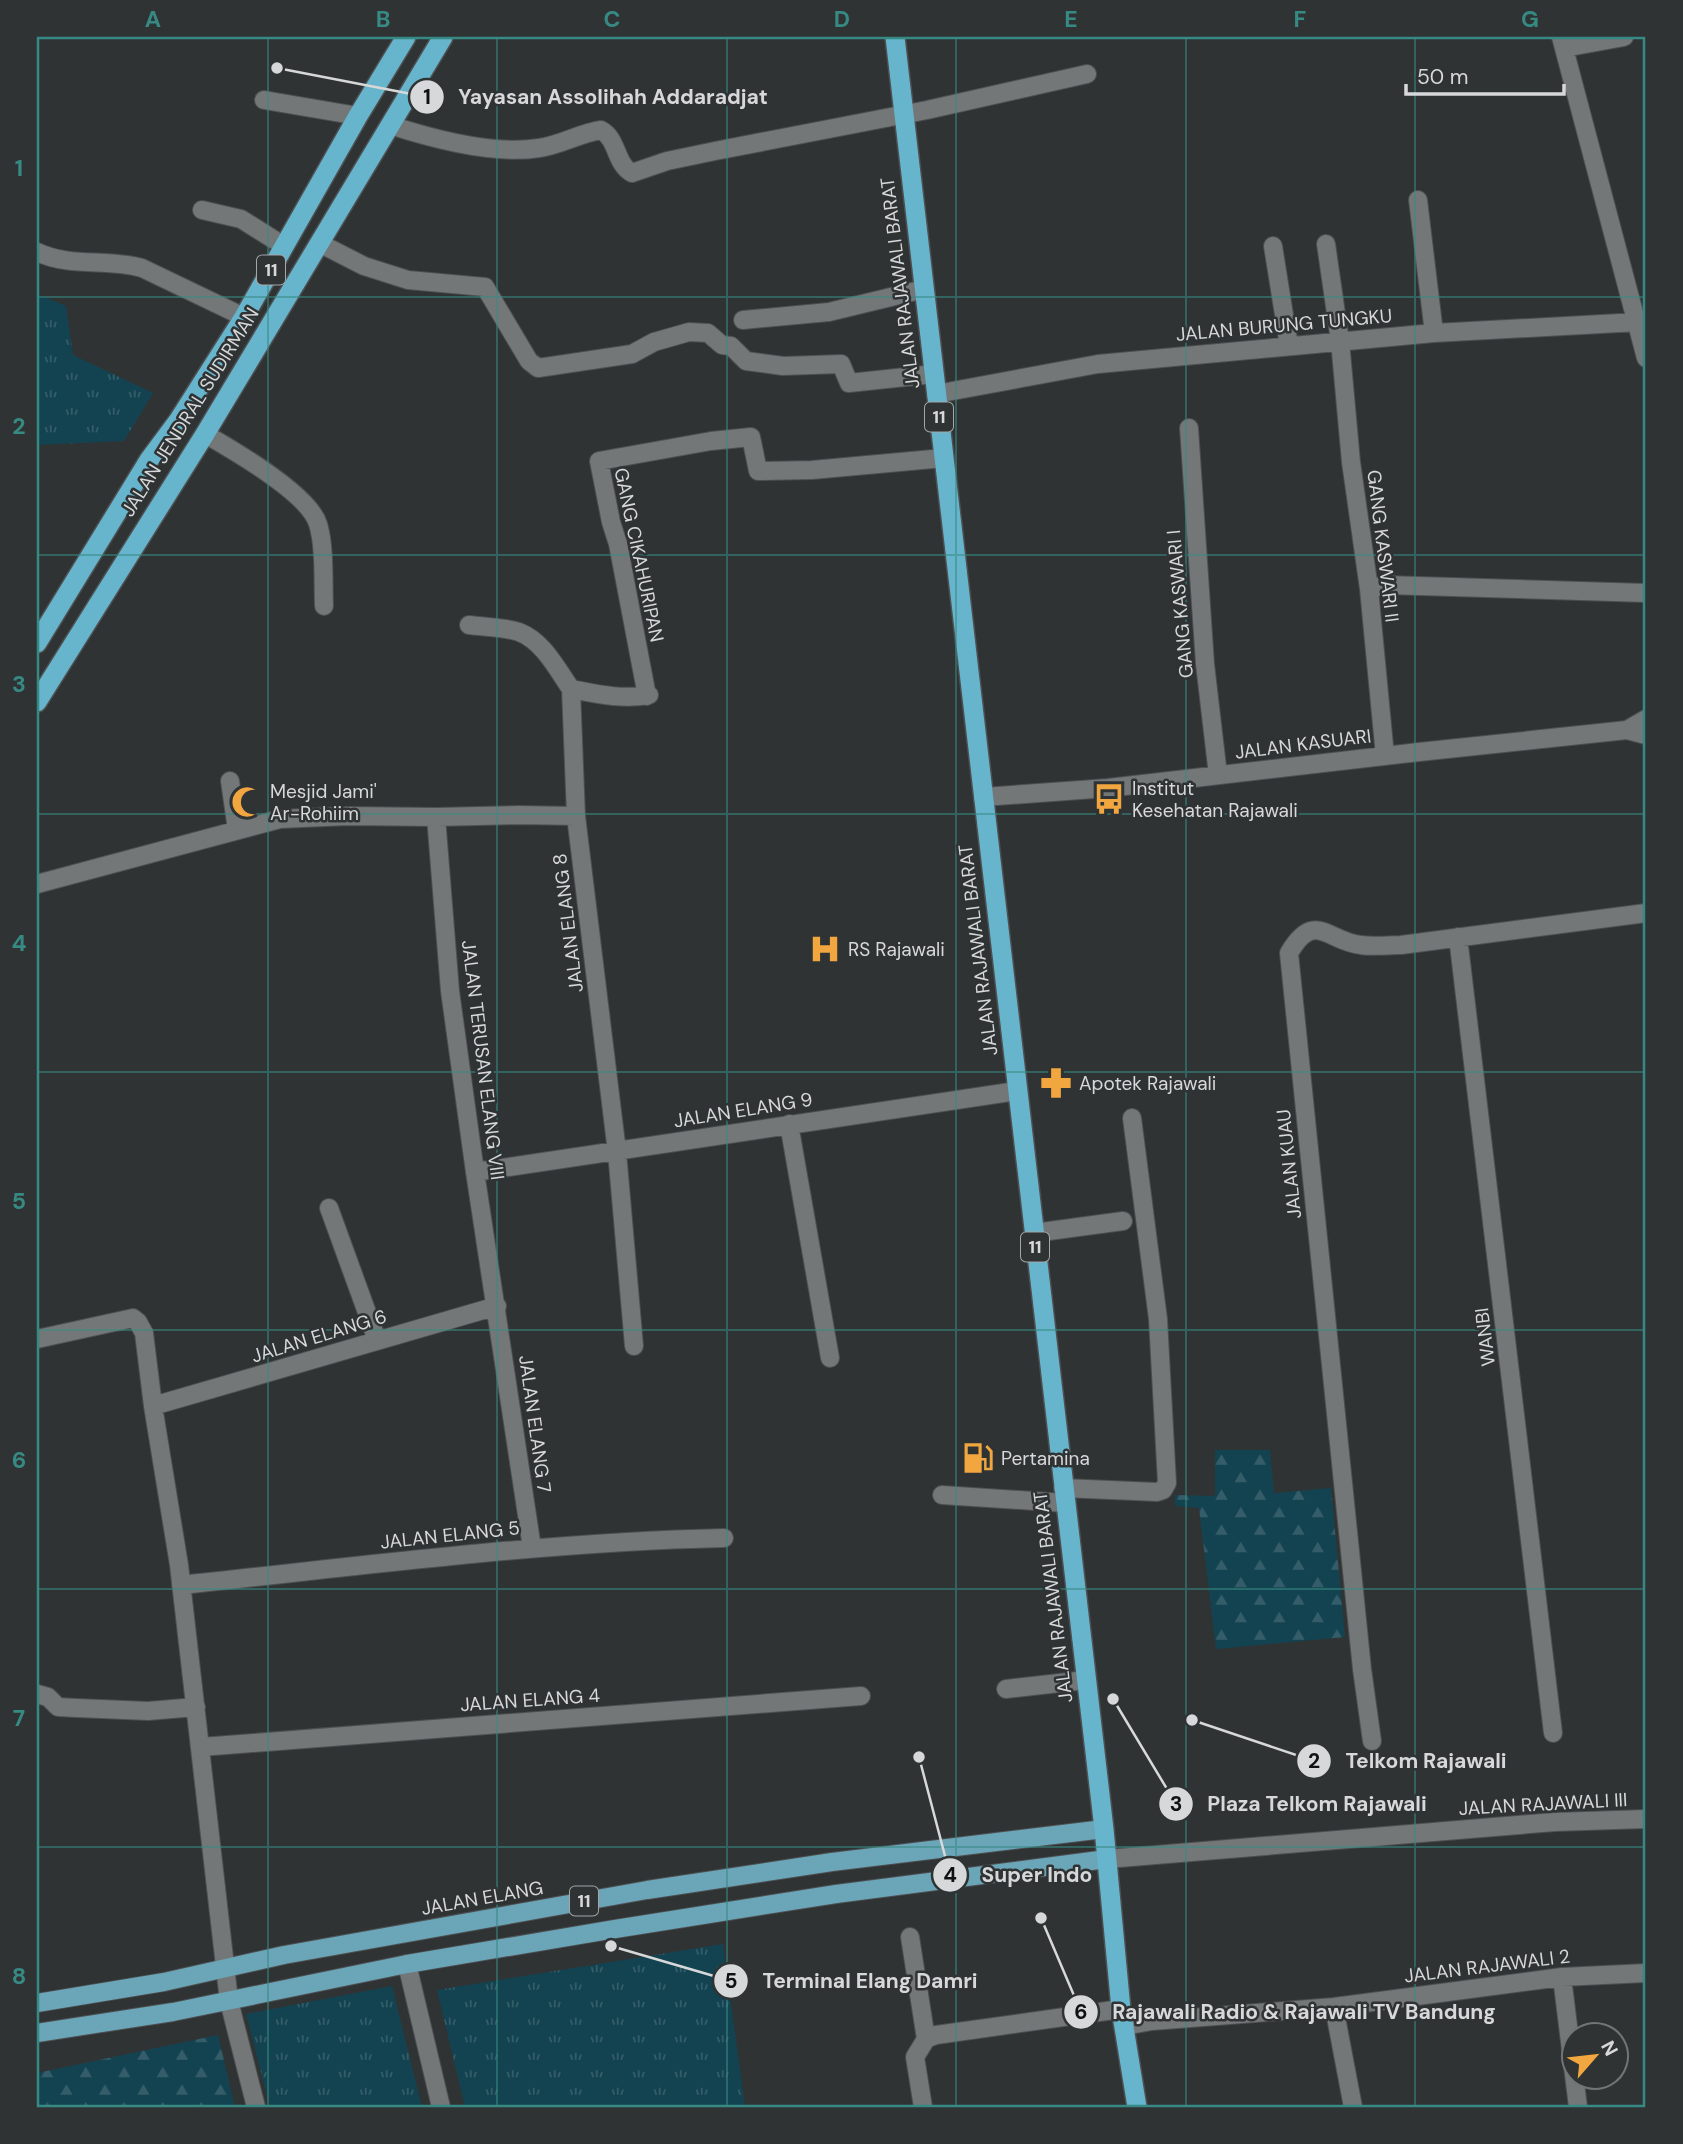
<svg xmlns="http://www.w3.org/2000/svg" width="1683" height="2144" viewBox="0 0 1683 2144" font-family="'DM Sans',sans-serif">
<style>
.grass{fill:url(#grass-tufts)}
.forest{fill:url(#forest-firs)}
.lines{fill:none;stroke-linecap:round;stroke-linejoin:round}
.minor-casing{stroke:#4d4f51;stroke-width:20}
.primary-casing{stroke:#4d4f51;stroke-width:20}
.trunk-casing{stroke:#4d4f51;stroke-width:22}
.minor{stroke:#737778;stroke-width:18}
.primary{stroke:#6aa5b8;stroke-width:18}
.trunk{stroke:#67b4cd;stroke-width:19}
.grid{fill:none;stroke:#378a83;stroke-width:2;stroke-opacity:0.55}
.labels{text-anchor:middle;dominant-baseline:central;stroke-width:5;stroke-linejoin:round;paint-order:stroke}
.shield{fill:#2f3334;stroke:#a4a6a8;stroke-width:2}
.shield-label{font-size:18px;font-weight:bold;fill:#d6d8d9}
.street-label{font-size:19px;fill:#d6d8d9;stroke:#2f3334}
.poi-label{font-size:19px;fill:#d6d8d9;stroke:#2f3334;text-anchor:start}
.leader{fill:none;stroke:#d6d8d9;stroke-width:2.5}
.callout-dot{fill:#d6d8d9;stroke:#2f3334;stroke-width:2.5}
.mark-label{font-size:21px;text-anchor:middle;font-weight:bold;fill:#111}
.callout-label{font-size:21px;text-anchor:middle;font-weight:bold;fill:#d6d8d9;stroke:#2f3334;stroke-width:5;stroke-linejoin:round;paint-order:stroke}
.neatline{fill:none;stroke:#378a83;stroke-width:2.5}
.grid-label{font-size:23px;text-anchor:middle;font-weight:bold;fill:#378a83}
</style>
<defs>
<pattern id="grass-tufts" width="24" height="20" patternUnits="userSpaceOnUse" patternTransform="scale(1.75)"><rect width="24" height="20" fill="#134351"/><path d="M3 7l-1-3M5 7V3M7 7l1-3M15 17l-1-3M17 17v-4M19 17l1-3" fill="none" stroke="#355d69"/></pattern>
<pattern id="forest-firs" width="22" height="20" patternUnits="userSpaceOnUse" patternTransform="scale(1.75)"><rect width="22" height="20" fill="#134351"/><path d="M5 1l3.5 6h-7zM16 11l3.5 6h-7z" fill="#355d69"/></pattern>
</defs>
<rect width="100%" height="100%" fill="#2f3334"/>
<!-- grass -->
<path class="grass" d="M37,294L66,306L73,355L153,393L124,441L37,445Z
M723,1944L745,2107H465L437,1990Z
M392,1986L422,2107H270L246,2014Z"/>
<!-- forest -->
<path class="forest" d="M1215,1450H1270L1274,1493L1331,1488L1345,1637L1216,1649L1199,1508L1175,1506V1495L1215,1496Z
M218,2035L235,2107H37V2073Z"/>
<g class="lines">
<defs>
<path id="minor" d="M1561,37L1646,358
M1564,48L1624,37
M264,100L358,116
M390,125C433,139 495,155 539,148C561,145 580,133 601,130C618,139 615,164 632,173L667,161L715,151L927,110L1087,74
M1418,200L1434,333
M202,210L241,219L284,246
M321,244L364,266L408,280L485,287L529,361L538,368L632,354L654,342L689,332L708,333L722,345L731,346L746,361L783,366L841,364L849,383L934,374
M1326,244L1340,341L1351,462L1369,589L1385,756
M1273,246L1289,346
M37,252C71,268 107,258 142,268L244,317
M743,320L829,312L924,289
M936,394L1098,364L1434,333L1638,322
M1189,428L1205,664L1218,775
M205,434C233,450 309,494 318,524C325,547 323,581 324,606
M1369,589L1386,585L1646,593
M469,625C485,627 504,627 519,632C543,641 557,669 571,689C597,694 622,700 649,695
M571,689L576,816L617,1152L634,1346
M647,696L618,544L611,522L599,461L711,441L751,437L758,471L812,470L944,458
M1627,730L1646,719
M230,781L237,830
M983,797L1108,788L1419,752L1627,730L1646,735
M436,817L450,991L475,1172L532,1548
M37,884L280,819L348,816L436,817L519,815L576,816
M1458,937L1553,1733
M789,1124L830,1358
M475,1172L1017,1091
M329,1208L377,1340
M1034,1233L1123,1221
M37,1339L133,1318L138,1322L144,1333L153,1406L179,1565L229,2001L256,2107
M153,1406L497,1306
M1063,1488L1157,1492L1163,1490L1167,1483L1158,1319L1132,1118
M942,1495L1065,1503
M181,1585C362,1566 543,1542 724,1538
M1006,1689L1086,1680
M37,1694L48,1697L58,1707L77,1708L148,1711L196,1707
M1372,1741L1362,1669L1289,953C1315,909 1328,942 1361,945C1374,947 1388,945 1401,945L1646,913
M201,1747L861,1696
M1107,1859L1555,1822L1646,1819
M910,1937L926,2039
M407,1964L441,2107
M1562,1977L1578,2107
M1334,2007L1353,2107
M1124,2026L1152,2021L1334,2007L1562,1977L1646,1973
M923,2107L915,2057L926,2039L936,2035L1121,2009"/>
<path id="primary" d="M37,2003L164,1982L284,1955L647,1890L832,1862L1104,1829
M37,2033L173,2012L407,1964L615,1929L836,1894L1107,1859"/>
<path id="trunk" d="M895,37L1104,1829L1121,2009L1137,2107
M37,643L149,460L178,421L244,317L358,116L406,37
M37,702L205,434L443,37"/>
</defs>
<!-- minor casing -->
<use href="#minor" class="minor-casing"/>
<!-- primary casing -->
<use href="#primary" class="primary-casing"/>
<!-- trunk casing -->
<use href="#trunk" class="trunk-casing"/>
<!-- minor -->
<use href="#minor" class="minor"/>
<!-- primary -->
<use href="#primary" class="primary"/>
<!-- trunk -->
<use href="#trunk" class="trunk"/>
</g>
<!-- grid -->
<path class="grid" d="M268,37V2107M497,37V2107M727,37V2107M956,37V2107M1186,37V2107M1415,37V2107M37,297H1646M37,555H1646M37,814H1646M37,1072H1646M37,1330H1646M37,1589H1646M37,1847H1646"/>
<!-- icons -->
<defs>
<symbol id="bus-bare" viewBox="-9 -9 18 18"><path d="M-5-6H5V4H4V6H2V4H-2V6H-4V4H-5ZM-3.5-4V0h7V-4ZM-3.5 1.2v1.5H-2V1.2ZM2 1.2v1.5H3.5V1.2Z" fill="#f1a63f" stroke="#2f3334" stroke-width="2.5" paint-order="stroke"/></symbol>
<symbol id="mosque-bare" viewBox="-9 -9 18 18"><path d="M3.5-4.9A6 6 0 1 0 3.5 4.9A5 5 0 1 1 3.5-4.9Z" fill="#f1a63f" stroke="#2f3334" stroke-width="2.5" paint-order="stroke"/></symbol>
<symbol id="hospital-bare" viewBox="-9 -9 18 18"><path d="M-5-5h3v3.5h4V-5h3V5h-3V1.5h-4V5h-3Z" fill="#f1a63f" stroke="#2f3334" stroke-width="2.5" paint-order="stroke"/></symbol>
<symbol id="pharmacy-bare" viewBox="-9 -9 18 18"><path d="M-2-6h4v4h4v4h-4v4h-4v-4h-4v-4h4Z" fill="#f1a63f" stroke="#2f3334" stroke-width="2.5" paint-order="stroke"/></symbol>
<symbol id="fuel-bare" viewBox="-9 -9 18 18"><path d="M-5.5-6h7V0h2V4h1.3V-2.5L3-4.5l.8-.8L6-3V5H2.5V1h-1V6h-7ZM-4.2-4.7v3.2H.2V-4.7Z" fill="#f1a63f" stroke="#2f3334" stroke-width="2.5" paint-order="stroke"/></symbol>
</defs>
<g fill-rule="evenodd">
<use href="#bus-bare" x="1087" y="777" width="44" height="44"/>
<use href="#mosque-bare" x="225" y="780" width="44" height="44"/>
<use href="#hospital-bare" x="803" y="927" width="44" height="44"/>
<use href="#pharmacy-bare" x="1034" y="1061" width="44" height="44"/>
<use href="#fuel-bare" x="956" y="1436" width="44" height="44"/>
</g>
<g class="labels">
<!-- shield labels -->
<g class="shield">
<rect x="257" y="255.5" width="28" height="29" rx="5"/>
<rect x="925" y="402.5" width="28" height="29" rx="5"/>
<rect x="1021" y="1232.5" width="28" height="29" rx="5"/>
<rect x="570" y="1886.5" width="28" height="29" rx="5"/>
</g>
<g class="shield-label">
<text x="271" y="270">11</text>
<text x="939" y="417">11</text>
<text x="1035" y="1247">11</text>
<text x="584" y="1901">11</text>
</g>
<!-- street labels -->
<g class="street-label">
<text transform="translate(900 283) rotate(-97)">JALAN RAJAWALI BARAT</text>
<text transform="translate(1284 325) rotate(-5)">JALAN BURUNG TUNGKU</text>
<text transform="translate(190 412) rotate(-58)">JALAN JENDRAL SUDIRMAN</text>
<text transform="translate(1383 546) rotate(83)">GANG KASWARI II</text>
<text transform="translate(639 555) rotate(78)">GANG CIKAHURIPAN</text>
<text transform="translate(1180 604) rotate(-95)">GANG KASWARI I</text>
<text transform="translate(1303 744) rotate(-7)">JALAN KASUARI</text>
<text transform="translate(568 923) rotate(-97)">JALAN ELANG 8</text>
<text transform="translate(978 950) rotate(-97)">JALAN RAJAWALI BARAT</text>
<text transform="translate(483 1060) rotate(83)">JALAN TERUSAN ELANG VIII</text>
<text transform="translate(743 1110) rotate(-9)">JALAN ELANG 9</text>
<text transform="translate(1289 1164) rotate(-96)">JALAN KUAU</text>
<text transform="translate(319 1336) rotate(-17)">JALAN ELANG 6</text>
<text transform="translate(1485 1337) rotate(-97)">WANBI</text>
<text transform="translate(535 1424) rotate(82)">JALAN ELANG 7</text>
<text transform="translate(450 1535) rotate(-6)">JALAN ELANG 5</text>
<text transform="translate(1053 1597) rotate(-97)">JALAN RAJAWALI BARAT</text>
<text transform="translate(530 1700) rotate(-4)">JALAN ELANG 4</text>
<text transform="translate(1543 1804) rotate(-3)">JALAN RAJAWALI III</text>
<text transform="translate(482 1898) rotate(-10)">JALAN ELANG</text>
<text transform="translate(1487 1966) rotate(-7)">JALAN RAJAWALI 2</text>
</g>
<!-- poi labels -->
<g class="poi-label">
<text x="1132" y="788">Institut<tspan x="1132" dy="22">Kesehatan Rajawali</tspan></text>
<text x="270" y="791">Mesjid Jami'<tspan x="270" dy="22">Ar-Rohiim</tspan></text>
<text x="848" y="949">RS Rajawali</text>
<text x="1079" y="1083">Apotek Rajawali</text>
<text x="1001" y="1458">Pertamina</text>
</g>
</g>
<!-- callouts -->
<path class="leader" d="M277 68L427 97M1192 1720L1314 1761M1113 1699L1176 1804M919 1757L950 1875M611 1946L731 1981M1041 1918L1081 2012"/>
<g class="callout-dot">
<circle cx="277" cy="68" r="7"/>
<circle cx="1192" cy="1720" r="7"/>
<circle cx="1113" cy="1699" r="7"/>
<circle cx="919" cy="1757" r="7"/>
<circle cx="611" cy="1946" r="7"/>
<circle cx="1041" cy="1918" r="7"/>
<circle cx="427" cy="97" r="18"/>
<circle cx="1314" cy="1761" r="18"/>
<circle cx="1176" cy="1804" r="18"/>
<circle cx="950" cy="1875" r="18"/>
<circle cx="731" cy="1981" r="18"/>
<circle cx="1081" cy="2012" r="18"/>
</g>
<g class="mark-label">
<text x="427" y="104">1</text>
<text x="1314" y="1768">2</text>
<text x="1176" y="1811">3</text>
<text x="950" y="1882">4</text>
<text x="731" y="1988">5</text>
<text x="1081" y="2019">6</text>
</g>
<g class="callout-label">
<text x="613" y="104">Yayasan Assolihah Addaradjat</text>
<text x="1426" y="1768">Telkom Rajawali</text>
<text x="1317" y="1811">Plaza Telkom Rajawali</text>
<text x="1037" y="1882">Super Indo</text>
<text x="870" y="1988">Terminal Elang Damri</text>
<text x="1304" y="2019">Rajawali Radio &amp; Rajawali TV Bandung</text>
</g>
<!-- border -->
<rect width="1683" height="2144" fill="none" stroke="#2f3334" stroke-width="77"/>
<!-- north arrow -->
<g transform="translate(1595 2056) rotate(62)"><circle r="33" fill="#2f3334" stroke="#727576" stroke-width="2"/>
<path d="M0-5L12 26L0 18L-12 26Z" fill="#f1a63f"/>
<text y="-10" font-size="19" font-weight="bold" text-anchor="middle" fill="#d6d8d9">N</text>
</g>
<!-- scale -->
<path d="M1406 84v10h158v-10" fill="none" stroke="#d6d8d9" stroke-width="3.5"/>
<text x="1417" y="84" font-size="21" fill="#d6d8d9" stroke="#2f3334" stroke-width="5" paint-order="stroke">50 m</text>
<rect x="38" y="38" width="1606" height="2068" class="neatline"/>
<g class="grid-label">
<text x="153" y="27">A</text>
<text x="383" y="27">B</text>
<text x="612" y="27">C</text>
<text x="842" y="27">D</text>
<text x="1071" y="27">E</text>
<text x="1300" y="27">F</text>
<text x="1530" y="27">G</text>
<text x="19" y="176">1</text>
<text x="19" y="434">2</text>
<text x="19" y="692">3</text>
<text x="19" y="951">4</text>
<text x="19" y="1209">5</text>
<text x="19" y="1468">6</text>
<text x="19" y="1726">7</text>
<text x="19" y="1984">8</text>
</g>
</svg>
